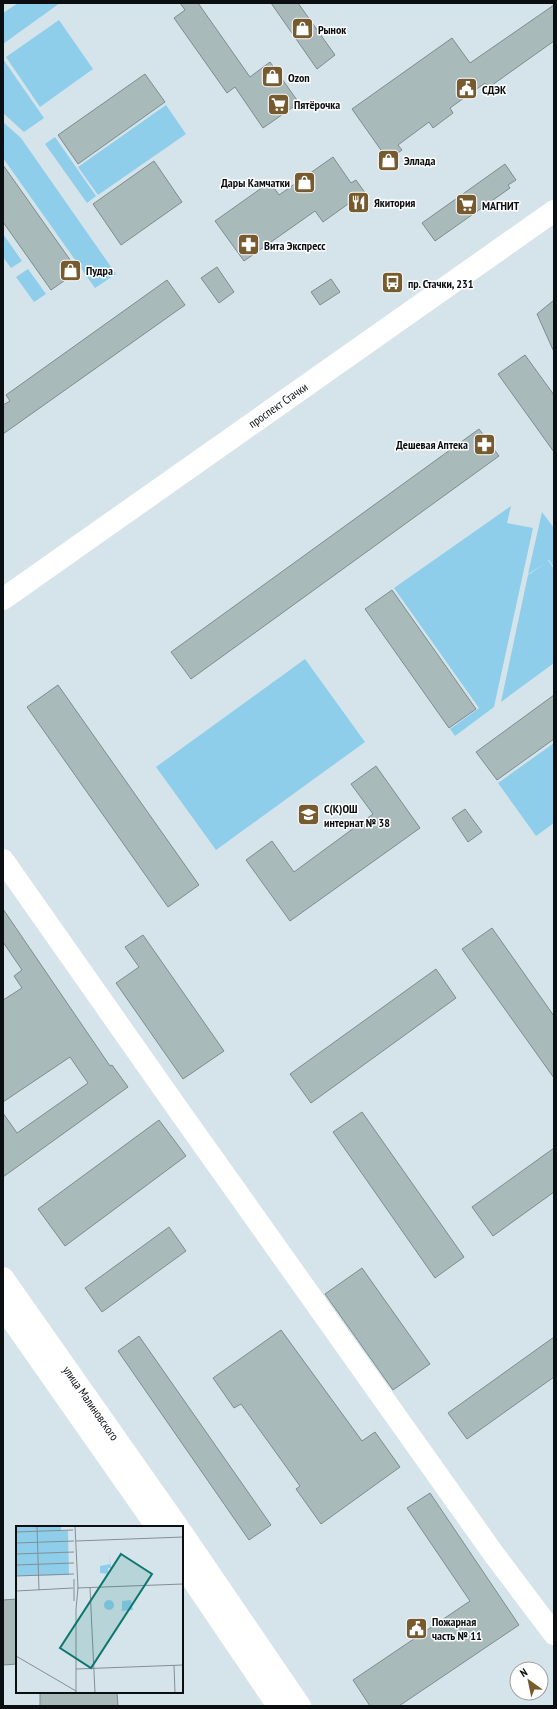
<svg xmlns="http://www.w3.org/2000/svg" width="557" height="1709" viewBox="0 0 557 1709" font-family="'PT Sans Narrow',sans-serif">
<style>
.green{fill:#8eceea}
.building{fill:#a9baba;stroke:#7d8d8d}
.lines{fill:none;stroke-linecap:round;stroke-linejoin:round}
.secondary{stroke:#fff;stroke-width:22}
.primary{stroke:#fff;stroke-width:22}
.highway{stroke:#fff;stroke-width:22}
.labels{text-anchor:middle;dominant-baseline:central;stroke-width:3;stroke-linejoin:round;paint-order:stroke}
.poi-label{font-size:12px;font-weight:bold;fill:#0b0f12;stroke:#fff;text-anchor:start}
.street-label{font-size:12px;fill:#0b0f12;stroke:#fff}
.inset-road{fill:none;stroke:#848f94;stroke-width:1}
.view{fill:#0f766e;fill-opacity:0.15;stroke:#0f766e;stroke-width:2}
.inset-edge{fill:none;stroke:#0b0f12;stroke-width:2}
</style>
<rect width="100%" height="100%" fill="#d5e4eb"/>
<!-- green -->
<path class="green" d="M18,3H60L3,44V13Z
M59,20L93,69L40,107L6,57Z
M3,59L44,118L24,132L3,113Z
M166,105L186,134L98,195L78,167Z
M3,122L21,138L116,274L95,288L3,158Z
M55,137L96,196L87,203L45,144Z
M3,234L22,261L11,268L3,257Z
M28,269L46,294L34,302L16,277Z
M511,506L507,523L533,528L494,707L455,736L450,729L479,708L394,588Z
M542,512L554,528V567L549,560H548L554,569V575L552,577L554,576V663L501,702L528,575L544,564L528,574Z
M305,659L365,742L216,850L156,767Z
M554,743V823L536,836L498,783Z"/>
<!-- building -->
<path class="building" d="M180,3H198L250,77L270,62L299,103L263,128L235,87L227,93L174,18L185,10Z
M271,3H298L335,55L317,69Z
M554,5V41L488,88L485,83L450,108L453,113L433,128L429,122L398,145L402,150L388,160L352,109L452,38L470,63Z
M145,74L165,102L78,164L58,135Z
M333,157L351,183L356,180L368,197L351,208L348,204L323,222L315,211L244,261L215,221L270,182L279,195Z
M154,161L182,202L121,245L93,204Z
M505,164L516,180L508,185L510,188L435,241L422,223Z
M3,165L78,271L51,290L3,222Z
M217,267L234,292L219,303L201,278Z
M331,279L340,292L320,305L311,292Z
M167,280L185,305L3,434V405L10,401L6,395Z
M554,300V352L537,314Z
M525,355L554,395V452L498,374Z
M479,429L499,456L191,679L171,652Z
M392,590L476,709L449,728L365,609Z
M58,685L199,885L168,907L27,707Z
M554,695V739L497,780L476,752Z
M376,766L420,828L290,921L246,860L272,841L294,872L373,814L351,784Z
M465,809L482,832L468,842L452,818Z
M3,909L110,1066L112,1065L128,1087L3,1177V1113L17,1133L88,1083L70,1057L3,1102V1000L22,988L14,976L22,970L3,942Z
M492,928L554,1016V1078L462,949Z
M143,935L224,1051L183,1079L116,983L139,967L125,947Z
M436,969L456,998L311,1103L290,1074Z
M362,1112L464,1257L435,1278L333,1132Z
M159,1120L186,1156L65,1246L38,1209Z
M554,1148V1192L493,1236L472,1207Z
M169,1227L186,1251L102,1312L85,1288Z
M362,1268L430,1364L393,1390L325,1294Z
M281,1330L362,1441L375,1432L400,1467L321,1524L296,1489L300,1486L241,1404L234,1408L213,1378Z
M139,1336L271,1525L249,1540L118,1351Z
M554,1337V1377L467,1439L448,1413Z
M430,1493L519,1625L399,1706H370L353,1680L470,1601L407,1508Z
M17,1599V1664L3,1665V1600Z
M40,1692H117L118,1706H40Z"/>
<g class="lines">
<!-- secondary -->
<path class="secondary" d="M3,860L175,1105L493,1553L554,1634"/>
<!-- primary -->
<path class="primary" d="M3,599L554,211"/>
<!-- highway -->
<path class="highway" d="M3,1278L178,1527
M3,1307L157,1527
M182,1533L300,1706
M182,1564L278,1706"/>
</g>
<!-- icons -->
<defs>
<symbol id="shop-square" viewBox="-11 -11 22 22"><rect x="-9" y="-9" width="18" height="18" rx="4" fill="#775b2e" stroke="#fff"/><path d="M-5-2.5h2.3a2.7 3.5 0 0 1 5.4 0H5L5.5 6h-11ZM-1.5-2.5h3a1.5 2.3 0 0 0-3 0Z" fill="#fff"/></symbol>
<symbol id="civic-square" viewBox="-11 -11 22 22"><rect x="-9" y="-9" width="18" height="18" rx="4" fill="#775b2e" stroke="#fff"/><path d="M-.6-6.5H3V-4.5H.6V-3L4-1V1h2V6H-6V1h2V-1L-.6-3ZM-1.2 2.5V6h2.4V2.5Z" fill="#fff"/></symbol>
<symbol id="supermarket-square" viewBox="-11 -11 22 22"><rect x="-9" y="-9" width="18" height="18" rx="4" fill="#775b2e" stroke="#fff"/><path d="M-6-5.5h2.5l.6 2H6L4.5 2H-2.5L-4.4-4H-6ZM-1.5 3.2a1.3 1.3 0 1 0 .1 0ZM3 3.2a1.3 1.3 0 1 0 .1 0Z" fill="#fff"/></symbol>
<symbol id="restaurant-square" viewBox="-11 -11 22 22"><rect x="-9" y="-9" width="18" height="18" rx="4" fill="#775b2e" stroke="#fff"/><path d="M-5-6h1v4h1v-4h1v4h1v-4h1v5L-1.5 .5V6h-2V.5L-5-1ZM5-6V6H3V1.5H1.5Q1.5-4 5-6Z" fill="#fff"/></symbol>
<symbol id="pharmacy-square" viewBox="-11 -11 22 22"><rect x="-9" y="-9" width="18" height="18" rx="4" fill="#775b2e" stroke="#fff"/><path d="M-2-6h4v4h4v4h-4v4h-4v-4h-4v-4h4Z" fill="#fff"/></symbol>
<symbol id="bus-square" viewBox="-11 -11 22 22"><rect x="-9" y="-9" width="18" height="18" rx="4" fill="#775b2e" stroke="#fff"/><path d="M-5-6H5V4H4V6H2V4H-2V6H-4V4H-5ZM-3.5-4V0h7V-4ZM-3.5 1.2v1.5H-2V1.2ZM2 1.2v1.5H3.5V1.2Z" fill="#fff"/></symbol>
<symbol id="school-square" viewBox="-11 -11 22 22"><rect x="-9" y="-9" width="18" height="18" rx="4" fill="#775b2e" stroke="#fff"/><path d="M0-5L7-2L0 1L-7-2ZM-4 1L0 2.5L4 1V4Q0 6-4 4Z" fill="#fff"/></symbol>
</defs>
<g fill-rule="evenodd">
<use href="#shop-square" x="290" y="16" width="25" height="25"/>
<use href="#shop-square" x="260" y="64" width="25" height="25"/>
<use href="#civic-square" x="454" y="76" width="25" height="25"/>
<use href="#supermarket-square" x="266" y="92" width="25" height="25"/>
<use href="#shop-square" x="376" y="148" width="25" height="25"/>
<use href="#shop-square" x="292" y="170" width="25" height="25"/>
<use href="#restaurant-square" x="346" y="190" width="25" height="25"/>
<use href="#supermarket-square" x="454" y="192" width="25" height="25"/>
<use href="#pharmacy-square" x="236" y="232" width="25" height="25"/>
<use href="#shop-square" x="58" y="258" width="25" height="25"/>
<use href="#bus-square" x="380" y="270" width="25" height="25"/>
<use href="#pharmacy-square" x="472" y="432" width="25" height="25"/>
<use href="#school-square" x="296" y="802" width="25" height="25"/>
<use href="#civic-square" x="404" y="1616" width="25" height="25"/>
</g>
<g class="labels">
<!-- poi labels -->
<g class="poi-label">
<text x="318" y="29">Рынок</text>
<text x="288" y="77">Ozon</text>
<text x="482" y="89">СДЭК</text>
<text x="294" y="104">Пятёрочка</text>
<text x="404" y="160">Эллада</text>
<text x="290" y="182" text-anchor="end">Дары Камчатки</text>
<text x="374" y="202">Якитория</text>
<text x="482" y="205">МАГНИТ</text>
<text x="264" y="245">Вита Экспресс</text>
<text x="86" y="270">Пудра</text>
<text x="408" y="283">пр. Стачки, 231</text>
<text x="468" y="444" text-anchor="end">Дешевая Аптека</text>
<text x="324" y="808">С(К)ОШ<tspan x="324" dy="14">интернат № 38</tspan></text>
<text x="432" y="1621">Пожарная<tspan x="432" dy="14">часть № 11</tspan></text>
</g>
<!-- street labels -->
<g class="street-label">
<text transform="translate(278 405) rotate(-35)">проспект Стачки</text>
<text transform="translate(91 1403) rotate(55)">улица Малиновского</text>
</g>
</g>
<!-- overview -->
<g transform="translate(16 1526)">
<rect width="167" height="167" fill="#d5e4eb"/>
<path d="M0,0H45V5H52L53,49L0,50ZM93,26L95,42H92V48L84,47V40L94,38ZM88 79a5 5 0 1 1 10 0a5 5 0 1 1-10 0ZM115,74L117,84L104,85L106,84V75Z" fill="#8eceea"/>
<path class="inset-road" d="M21,0L23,64M59,0L62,62L60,83V167M0,6L57,4M60,15L167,11M0,17L58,15M0,28L58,26M0,39L58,37M0,50L58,48M61,62L167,58M74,62L79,167M0,65L57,62M58,75V53M0,130L60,165M158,139L159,167M60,143L167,139"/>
<path class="view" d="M105,28L136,48L75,142L44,122Z"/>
<rect width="167" height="167" class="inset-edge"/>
</g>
<!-- border -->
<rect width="557" height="1709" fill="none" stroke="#0b0f12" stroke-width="8"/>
<!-- north arrow -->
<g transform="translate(529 1681) rotate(327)"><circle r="19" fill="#ffffff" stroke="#9d9fa0"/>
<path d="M0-3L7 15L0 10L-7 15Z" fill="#775b2e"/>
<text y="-6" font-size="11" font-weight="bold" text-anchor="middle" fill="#0b0f12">N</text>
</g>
</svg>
